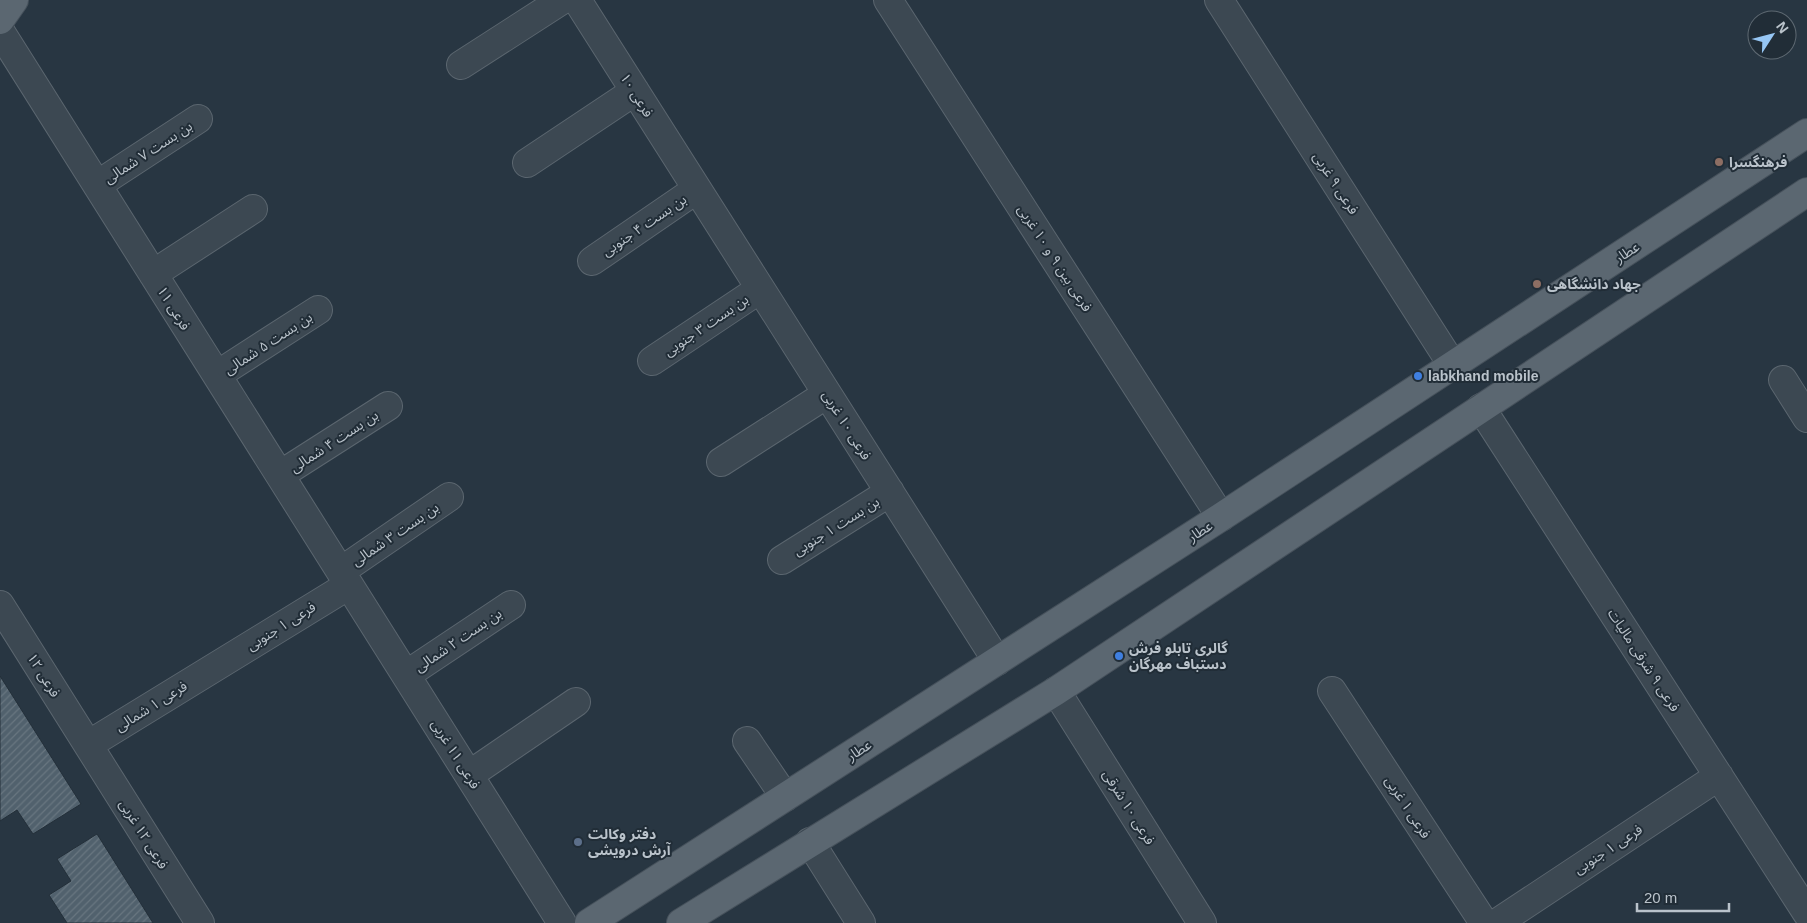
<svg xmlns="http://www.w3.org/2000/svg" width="1807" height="923" viewBox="0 0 1807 923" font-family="Arial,'Noto Sans Arabic',sans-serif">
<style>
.building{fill:url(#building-hatch);stroke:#232f39}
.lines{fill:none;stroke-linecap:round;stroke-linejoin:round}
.minor-casing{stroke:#5b666f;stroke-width:30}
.major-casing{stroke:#46515b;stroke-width:30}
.minor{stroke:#3c4852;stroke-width:28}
.major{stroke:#5b6771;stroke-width:28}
.education-dot{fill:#8d6e63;stroke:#212d37;stroke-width:2}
.shop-dot{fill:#3f7fe0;stroke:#212d37;stroke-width:2}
.service-dot{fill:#5c6f8a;stroke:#212d37;stroke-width:2}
.labels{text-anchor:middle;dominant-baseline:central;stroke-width:4;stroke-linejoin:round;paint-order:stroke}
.street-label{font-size:14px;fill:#bac3cb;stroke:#212d37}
.poi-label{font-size:14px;font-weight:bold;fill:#bac3cb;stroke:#212d37;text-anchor:start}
</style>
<defs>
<pattern id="building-hatch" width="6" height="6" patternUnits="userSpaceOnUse" patternTransform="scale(1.25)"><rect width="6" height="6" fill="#51616d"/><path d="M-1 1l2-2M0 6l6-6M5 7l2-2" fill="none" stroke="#687680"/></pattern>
</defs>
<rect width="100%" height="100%" fill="#283642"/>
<!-- building -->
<path class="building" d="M0,676L81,804L33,834L17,810L0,821Z
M97,834L153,923H67L49,895L71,881L57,859Z"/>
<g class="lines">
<defs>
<path id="minor" d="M577,0L997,661
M888,0L1221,517
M1219,0L1453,366
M0,31L562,923
M461,65L562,0
M527,163L635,91
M97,185L198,119
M592,261L697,189
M153,274L253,209
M652,361L760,289
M217,375L318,310
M1783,380L1807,418
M1481,408L1807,913
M721,462L827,394
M280,475L388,406
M782,560L890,492
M341,571L449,497
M0,605L200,923
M406,675L511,605
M1056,691L1202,923
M1332,691L1484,923
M747,741L785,797
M88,745L349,585
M469,775L576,702
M810,842L861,923
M1497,923L1719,776"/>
<path id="major" d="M0,20L14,0
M589,923L1221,517L1807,133
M681,923L1056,691L1807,192"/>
</defs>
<!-- minor casing -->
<use href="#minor" class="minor-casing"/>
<!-- major casing -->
<use href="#major" class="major-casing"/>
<!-- minor -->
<use href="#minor" class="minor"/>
<!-- major -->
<use href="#major" class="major"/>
</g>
<!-- markers -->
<g class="education-dot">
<circle cx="1719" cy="162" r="5"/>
<circle cx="1537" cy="284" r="5"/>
</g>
<g class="shop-dot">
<circle cx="1418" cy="376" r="5"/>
<circle cx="1119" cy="656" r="5"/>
</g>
<circle class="service-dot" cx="578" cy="842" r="5"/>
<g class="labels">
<!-- street labels -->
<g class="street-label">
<text transform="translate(637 95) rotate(58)">فرعی ۱۰</text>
<text transform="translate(148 152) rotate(-33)">بن بست ۷ شمالی</text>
<text transform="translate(1336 183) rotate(57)">فرعی ۹ غربی</text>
<text transform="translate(644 225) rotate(-34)">بن بست ۴ جنوبی</text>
<text transform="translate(1627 252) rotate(-33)">عطار</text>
<text transform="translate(1055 258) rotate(57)">فرعی بین ۹ و ۱۰ غربی</text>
<text transform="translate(174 308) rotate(58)">فرعی ۱۱</text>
<text transform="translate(706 325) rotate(-34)">بن بست ۳ جنوبی</text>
<text transform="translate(268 343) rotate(-33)">بن بست ۵ شمالی</text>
<text transform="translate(847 425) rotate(58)">فرعی ۱۰ غربی</text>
<text transform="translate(334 441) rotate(-33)">بن بست ۴ شمالی</text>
<text transform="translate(836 526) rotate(-32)">بن بست ۱ جنوبی</text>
<text transform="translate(1200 531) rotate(-33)">عطار</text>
<text transform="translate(395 534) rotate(-34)">بن بست ۳ شمالی</text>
<text transform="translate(281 626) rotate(-32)">فرعی ۱ جنوبی</text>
<text transform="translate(458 640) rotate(-34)">بن بست ۲ شمالی</text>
<text transform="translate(1644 660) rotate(57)">فرعی ۹ شرقی مالیات</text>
<text transform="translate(44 675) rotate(58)">فرعی ۱۲</text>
<text transform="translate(151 706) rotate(-32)">فرعی ۱ شمالی</text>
<text transform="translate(859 750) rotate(-33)">عطار</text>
<text transform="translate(456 754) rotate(58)">فرعی ۱۱ غربی</text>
<text transform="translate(1129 807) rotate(58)">فرعی ۱۰ شرقی</text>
<text transform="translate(1408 807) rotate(57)">فرعی ۱ غربی</text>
<text transform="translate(144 834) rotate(58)">فرعی ۱۲ غربی</text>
<text transform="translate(1608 849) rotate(-33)">فرعی ۱ جنوبی</text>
</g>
<!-- poi labels -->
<g class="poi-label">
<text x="1729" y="162">فرهنگسرا</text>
<text x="1547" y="284">جهاد دانشگاهی</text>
<text x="1428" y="376">labkhand mobile</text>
<text x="1129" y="648">گالری تابلو فرش<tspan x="1129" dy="16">دستباف مهرگان</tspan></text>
<text x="588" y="834">دفتر وکالت<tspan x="588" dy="16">آرش درویشی</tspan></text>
</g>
</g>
<!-- north arrow -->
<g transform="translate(1772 35) rotate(54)"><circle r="24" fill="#212d37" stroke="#5e6972"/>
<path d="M0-4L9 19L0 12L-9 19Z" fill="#96c6f4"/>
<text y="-8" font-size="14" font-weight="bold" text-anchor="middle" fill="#bac3cb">N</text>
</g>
<!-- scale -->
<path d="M1637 903v8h92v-8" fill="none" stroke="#bac3cb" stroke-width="2.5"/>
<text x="1644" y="903" font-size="15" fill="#bac3cb" stroke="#212d37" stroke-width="4" paint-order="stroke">20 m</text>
</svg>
